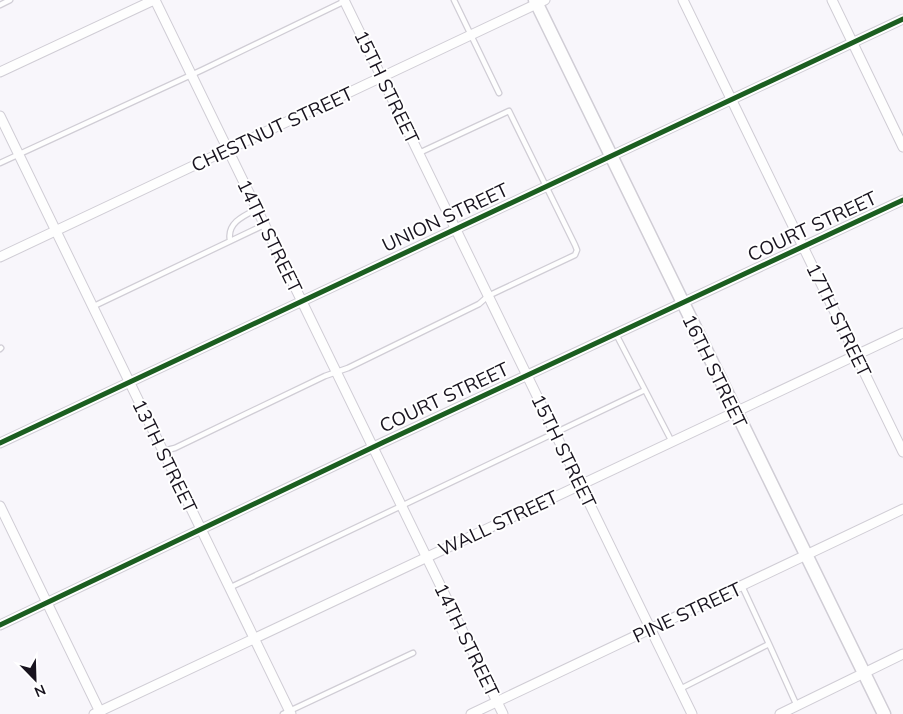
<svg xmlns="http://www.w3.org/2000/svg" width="903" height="714" viewBox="0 0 903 714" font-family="Mulish,sans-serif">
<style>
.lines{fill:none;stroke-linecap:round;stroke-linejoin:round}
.lane-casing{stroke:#d0cdd5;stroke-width:7}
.street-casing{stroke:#d0cdd5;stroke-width:11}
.secondary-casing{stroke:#d0cdd5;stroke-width:15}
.lane{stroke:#fefefe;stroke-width:4.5}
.street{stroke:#fefefe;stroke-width:9}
.secondary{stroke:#fefefe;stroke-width:12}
.cycleway-casing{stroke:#fff;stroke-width:8}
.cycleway{stroke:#1b5e20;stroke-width:5}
.labels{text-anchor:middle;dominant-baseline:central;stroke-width:4;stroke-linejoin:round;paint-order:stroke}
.street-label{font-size:19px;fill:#18131e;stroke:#fff}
</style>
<rect width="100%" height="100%" fill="#f8f6fb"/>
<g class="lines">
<defs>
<path id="lane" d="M454,0L499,93
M0,5L10,0
M0,163L202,70L345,1
M230,240C227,223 243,216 257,209
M92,307L264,225
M616,334L672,442
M0,349L1,348
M163,451L175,448L325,376L348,368L479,304L488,296L575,255L577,250L575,245L509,111L419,153
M229,588L645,390
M769,644L797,706
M680,689L769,644L742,586
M283,714L413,653"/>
<path id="street" d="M155,0L503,714
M344,0L692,714
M683,0L903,452
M832,0L903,147
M0,72L154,0
M0,116L291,714
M0,257L545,0
M0,443L903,19
M0,506L101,714
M0,625L384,442L903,200
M94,714L903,333
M471,714L903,509
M780,714L903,654"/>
<path id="secondary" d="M535,0L884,714"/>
</defs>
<!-- lane casing -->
<use href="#lane" class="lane-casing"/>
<!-- street casing -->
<use href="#street" class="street-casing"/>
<!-- secondary casing -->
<use href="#secondary" class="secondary-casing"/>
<!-- lane -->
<use href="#lane" class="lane"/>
<!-- street -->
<use href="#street" class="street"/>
<!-- secondary -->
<use href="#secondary" class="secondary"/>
<defs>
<path id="cycleway" d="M0,443L903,19
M0,625L384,442L903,200"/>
</defs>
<!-- cycleway casing -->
<use href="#cycleway" class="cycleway-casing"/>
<!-- cycleway -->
<use href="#cycleway" class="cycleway"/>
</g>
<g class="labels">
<!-- street labels -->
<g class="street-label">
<text transform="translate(387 87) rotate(64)">15TH STREET</text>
<text transform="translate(272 129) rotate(-25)">CHESTNUT STREET</text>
<text transform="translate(445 217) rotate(-25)">UNION STREET</text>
<text transform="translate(812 226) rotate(-25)">COURT STREET</text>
<text transform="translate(270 236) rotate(64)">14TH STREET</text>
<text transform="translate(839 320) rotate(64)">17TH STREET</text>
<text transform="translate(715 371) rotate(64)">16TH STREET</text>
<text transform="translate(444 397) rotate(-25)">COURT STREET</text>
<text transform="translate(564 451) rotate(64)">15TH STREET</text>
<text transform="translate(165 456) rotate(64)">13TH STREET</text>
<text transform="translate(498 523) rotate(-25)">WALL STREET</text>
<text transform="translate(687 612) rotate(-25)">PINE STREET</text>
<text transform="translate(467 640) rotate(64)">14TH STREET</text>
</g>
</g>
<!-- north arrow -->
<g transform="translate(35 679) rotate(157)" stroke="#ffffff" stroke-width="4" paint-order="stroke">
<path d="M0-4L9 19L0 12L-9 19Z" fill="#18131e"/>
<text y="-8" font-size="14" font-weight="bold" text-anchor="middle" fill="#18131e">N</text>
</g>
</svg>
